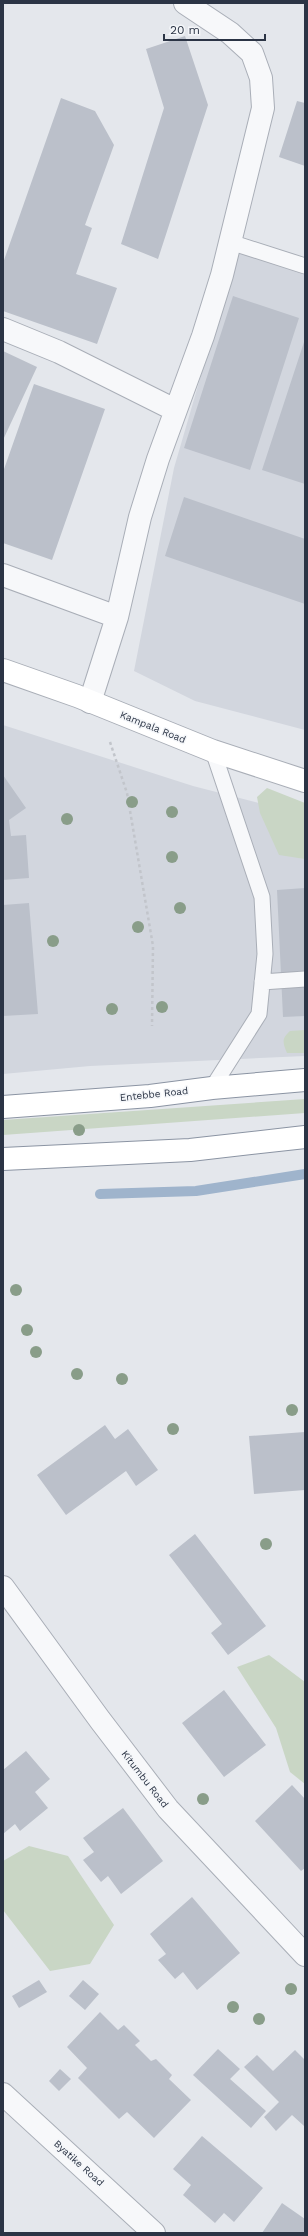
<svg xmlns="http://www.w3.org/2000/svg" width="308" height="2236" viewBox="0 0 308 2236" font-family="'Work Sans',sans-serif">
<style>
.built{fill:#d2d6de}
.green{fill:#c9d6c5}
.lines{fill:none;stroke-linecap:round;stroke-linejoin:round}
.stream{stroke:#9fb4cc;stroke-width:10}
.building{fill:#bbc0ca}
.service-casing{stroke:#a9aeb7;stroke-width:17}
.minor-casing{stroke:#a9aeb7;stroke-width:24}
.secondary-casing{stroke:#a9aeb7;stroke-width:24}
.trunk-casing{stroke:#8b94a3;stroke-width:24}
.path{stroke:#c2c5cb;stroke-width:2.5;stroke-dasharray:3 3;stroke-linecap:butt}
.service{stroke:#f7f8fa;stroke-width:15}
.minor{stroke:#f7f8fa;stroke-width:22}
.secondary{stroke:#fff;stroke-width:22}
.trunk{stroke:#fff;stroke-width:22}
.tree{fill:#899d89}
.labels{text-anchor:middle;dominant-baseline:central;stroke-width:3;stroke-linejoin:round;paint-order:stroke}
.street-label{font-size:10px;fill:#2b3445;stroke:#f4f6f9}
</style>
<rect width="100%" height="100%" fill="#e4e7ec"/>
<!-- built -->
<path class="built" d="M237,252L305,274V730L195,701L134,671L174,468Z
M3,725L193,786L305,815V1056L90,1066L3,1074Z"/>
<!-- green -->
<path class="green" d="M267,788L305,803V859L279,855L260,813L257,797Z
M305,1030V1053H287C283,1043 281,1039 290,1031Z
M305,1099V1113L3,1135V1120Z
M269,1655L305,1682V1784L290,1772L276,1728L237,1667Z
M29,1846L68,1856L114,1925L90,1964L50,1971L3,1910V1861Z"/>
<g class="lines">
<!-- stream -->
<path class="stream" d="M100,1194L196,1191L305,1174"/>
</g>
<!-- building -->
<path class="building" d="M185,36L208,105L158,259L121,244L164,108L146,49Z
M61,98L95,111L114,145L85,225L92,228L76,274L117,288L97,344L3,311V263Z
M297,101L305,103V166L279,157Z
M233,296L299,318L250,470L184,448Z
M305,339V484L262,470Z
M3,351L37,367L3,440Z
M34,384L105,409L52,560L3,543V472Z
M184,497L305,539V604L165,556Z
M3,775L26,808L9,820L11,836L26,835L29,878L3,880Z
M305,888V1016L283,1017L277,890Z
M29,903L38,1014L3,1016V905Z
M105,1425L115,1439L128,1429L158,1470L136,1486L126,1471L66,1515L37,1475Z
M305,1432V1490L254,1494L249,1436Z
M195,1534L266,1626L228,1655L211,1633L222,1624L169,1555Z
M224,1690L266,1745L224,1777L182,1723Z
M26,1751L50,1779L35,1792L48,1808L20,1831L15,1824L3,1834V1770Z
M292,1785L305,1799V1868L301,1871L255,1821Z
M123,1808L163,1861L121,1894L108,1876L101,1882L83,1860L94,1852L83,1838Z
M192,1897L240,1953L197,1990L183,1972L175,1979L158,1960L166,1954L150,1934Z
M39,1980L47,1992L19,2008L12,1996Z
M83,1980L99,1994L85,2010L69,1996Z
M100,2012L118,2030L124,2025L140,2041L135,2045L151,2061L156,2059L172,2075L169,2079L191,2100L154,2138L127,2112L119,2119L78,2078L87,2068L67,2047Z
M218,2049L240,2069L230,2079L266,2111L251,2128L193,2075Z
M295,2050L305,2060V2125L304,2126L292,2115L276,2131L264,2117L279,2102L244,2067L257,2055L273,2071Z
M60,2069L71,2079L59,2091L49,2081Z
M202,2136L263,2188L234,2222L224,2213L215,2223L183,2195L191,2185L173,2169Z
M282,2203L305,2219V2233H262Z"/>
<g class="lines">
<defs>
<path id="service" d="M230,242L305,266
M262,982L305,979
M212,1088L259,1014L265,954L262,897L213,751"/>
<path id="minor" d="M3,329L59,352L175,410
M3,575L117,617
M90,702L117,617L140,517L158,459L203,336L222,275L263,108L261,78L252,53L230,33L185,3
M3,1587L100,1720L168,1809L305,1955
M3,2094L154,2233"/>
<path id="secondary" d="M3,670L77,696L213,751L305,781"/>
<path id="trunk" d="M3,1107L150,1096L212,1088L305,1080
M3,1159L190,1150L305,1137"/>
</defs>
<!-- service casing -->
<use href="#service" class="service-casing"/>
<!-- minor casing -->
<use href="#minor" class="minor-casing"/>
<!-- secondary casing -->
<use href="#secondary" class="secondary-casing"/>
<!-- trunk casing -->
<use href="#trunk" class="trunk-casing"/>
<!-- path -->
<path class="path" d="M110,742L127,793L153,946L152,1026"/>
<!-- service -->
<use href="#service" class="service"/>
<!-- minor -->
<use href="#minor" class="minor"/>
<!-- secondary -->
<use href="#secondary" class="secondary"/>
<!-- trunk -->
<use href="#trunk" class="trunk"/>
</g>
<!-- trees -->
<g class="tree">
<circle cx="132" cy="802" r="6"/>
<circle cx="172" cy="812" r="6"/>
<circle cx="67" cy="819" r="6"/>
<circle cx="172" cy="857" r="6"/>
<circle cx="180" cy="908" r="6"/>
<circle cx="138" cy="927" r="6"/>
<circle cx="53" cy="941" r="6"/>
<circle cx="162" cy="1007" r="6"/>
<circle cx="112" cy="1009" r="6"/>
<circle cx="79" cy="1130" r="6"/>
<circle cx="16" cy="1290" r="6"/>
<circle cx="27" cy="1330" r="6"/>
<circle cx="36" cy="1352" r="6"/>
<circle cx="77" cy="1374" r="6"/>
<circle cx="122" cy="1379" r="6"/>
<circle cx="292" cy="1410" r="6"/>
<circle cx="173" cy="1429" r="6"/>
<circle cx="266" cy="1544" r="6"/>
<circle cx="203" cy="1799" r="6"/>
<circle cx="291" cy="1989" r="6"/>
<circle cx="233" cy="2007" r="6"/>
<circle cx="259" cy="2019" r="6"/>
</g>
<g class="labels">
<!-- street labels -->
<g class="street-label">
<text transform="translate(153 727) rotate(22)">Kampala Road</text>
<text transform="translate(154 1094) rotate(-6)">Entebbe Road</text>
<text transform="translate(145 1779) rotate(52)">Kitumbu Road</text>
<text transform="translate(79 2163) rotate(42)">Byatike Road</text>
</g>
</g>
<!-- border -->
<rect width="308" height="2236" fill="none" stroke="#2b3445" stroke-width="8"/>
<!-- scale -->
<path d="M164 34v6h101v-6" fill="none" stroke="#2b3445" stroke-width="2"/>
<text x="170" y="34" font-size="12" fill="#2b3445" stroke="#f4f6f9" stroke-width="3" paint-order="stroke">20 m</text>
</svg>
